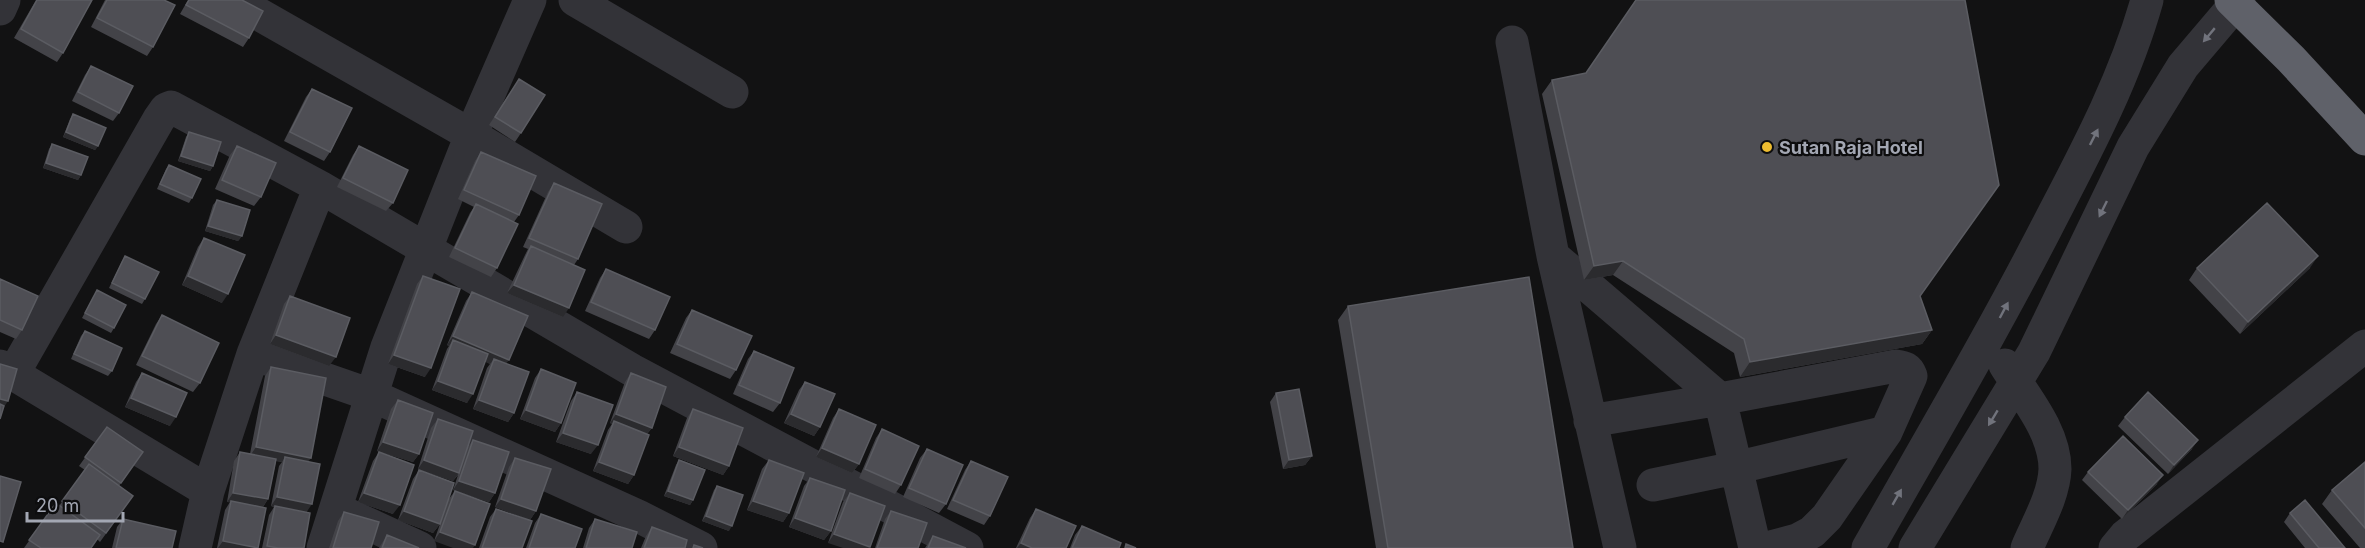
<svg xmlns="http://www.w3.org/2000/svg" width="2365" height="548" viewBox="0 0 2365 548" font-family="Inter,sans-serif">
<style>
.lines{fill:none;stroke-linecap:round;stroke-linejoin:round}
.minor{stroke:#333338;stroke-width:33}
.highway{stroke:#5f6169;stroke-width:33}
.wall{fill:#434348}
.shaded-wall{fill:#2b2b2e}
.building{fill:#4e4e54;stroke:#5b5c62;stroke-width:1.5}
.oneway{fill:#71737c}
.poi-dot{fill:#edbc30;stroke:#0d0d0e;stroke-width:2}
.labels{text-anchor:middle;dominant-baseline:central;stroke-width:4.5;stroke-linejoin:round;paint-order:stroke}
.poi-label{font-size:18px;font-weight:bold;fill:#a3a7b3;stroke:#0d0d0e;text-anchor:start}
</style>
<rect width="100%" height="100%" fill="#121213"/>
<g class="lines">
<!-- minor -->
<path class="minor" d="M234,0L471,135L387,347L323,548
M530,0L471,135L626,227
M575,0L732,92
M0,9L4,0
M1512,42L1553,256L1720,399L1896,366C1904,367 1908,368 1911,376L1886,432L1827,517L1812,532L1797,540L1767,548
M1553,256L1620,548
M253,354L320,187
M2005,365C2024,396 2055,431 2055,469C2054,496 2037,524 2027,548
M0,366L208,491
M13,374L159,119L166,109L171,107L320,187L632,370L967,548
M1590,421L1720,399L1755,548
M1653,485L1735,468L1886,432
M338,510L420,548
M195,548L208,491L253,354L371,395L638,516L701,548
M1868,548C1931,437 1996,327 2054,213C2090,144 2126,75 2147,0
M1915,548L2034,352L2133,147L2183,66L2239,0
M2115,548L2125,536L2365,346"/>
<!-- highway -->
<path class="highway" d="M2231,0L2291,59L2365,139"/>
</g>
<!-- wall -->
<path class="wall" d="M36,0H92L63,53L57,62L14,38Z
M105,0H164L153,47L147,56L91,27Z
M188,0H242L249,38L243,47L180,14Z
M91,66L119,113L113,121L72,101L85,75Z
M519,79L521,133L515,142L489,125Z
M1552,80L1920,296L1932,330L1922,344L1740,377L1734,353L1613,275L1584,280L1542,94Z
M312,89L330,152L324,161L284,141L306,97Z
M73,114L98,146L95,150L63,137L70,119Z
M189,132L213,166L210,171L178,161L186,137Z
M52,144L81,175L78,180L43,168L49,149Z
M237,146L261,197L254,206L215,189L230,155Z
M359,146L393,203L386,211L337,187L353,155Z
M481,152L519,215L514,222L497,268L491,277L449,257L470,213L474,207L458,199L475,161Z
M169,165L192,198L189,203L157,189L166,169Z
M554,183L578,259L574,265L563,317L507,293L525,255L528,249L523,247L548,192Z
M217,200L242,236L238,241L205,231L213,205Z
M204,238L222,303L182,285L198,247Z
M125,256L145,299L142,304L109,288L122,261Z
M2197,268H2310L2240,334L2189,280Z
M606,269L655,330L649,339L585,311L600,278Z
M423,276L425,377L388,364L417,284Z
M0,279L22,330L16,339L0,332Z
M97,290L114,328L111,333L82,318Z
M472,292L506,363L514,413L508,422L473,409L487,368L490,364L485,361L467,403L432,390L447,349L449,346L447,345L466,301Z
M290,296L329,366L270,344L284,304Z
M1348,306L1573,548H1376L1338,320Z
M692,310L736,370L730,379L670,353L686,318Z
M162,315L200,383L193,392L136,365L156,324Z
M85,331L112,371L108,376L71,359L81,336Z
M754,351L780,403L773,412L733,394L748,359Z
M271,367L308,462L307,512L304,548H262L269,515L274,507L271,506L279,466L282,462L276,461L268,499L263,507L258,548H217L225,510L230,502H227L234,461L240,452L250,454L265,376Z
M541,369L561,423L555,432L520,419L535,378Z
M142,373L170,426L125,407L136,382Z
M631,373L652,428L647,434L634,475L628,484L593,471L608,430L612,424L610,423L625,382Z
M805,382L820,427L814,436L784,423L799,390Z
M577,392L591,454L556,442L571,401Z
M1276,393L1312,456L1305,465L1283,469L1270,402Z
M398,400L419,454L413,462L377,451L391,409Z
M693,409L729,466L723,475L673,456L687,418Z
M839,409L859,464L852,473L816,457L833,418Z
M2125,417L2192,449L2168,474L2118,426Z
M438,419L468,447L473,440L495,493L489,502L453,490L458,475L453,481L418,469L431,428Z
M107,427L143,452L119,486L133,496L100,542L97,539L91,548H24L56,503L59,506L85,470L79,466Z
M882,429L901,485L895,494L859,478L876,438Z
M927,449L946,504L939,513L903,497L920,458Z
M379,452L393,514L358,502L373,461Z
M515,458L536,511L530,520L495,507L509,467Z
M679,460L693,500L690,505L664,496L676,465Z
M769,460L789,513L783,522L747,510L762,469Z
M971,461L990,516L984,525L947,509L965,470Z
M2365,462V548H2360L2322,504L2332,490Z
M419,470L448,500L455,491L475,545L434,541L440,524L433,533L398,520L413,479Z
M2088,472L2157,484L2122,519L2082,480Z
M810,478L831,531L824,540L789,527L804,486Z
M717,486L729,531L702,521L714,490Z
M850,493L885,506L828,543L843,502Z
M496,509L522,548H479L490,517Z
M1036,509L1066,548H1016L1030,518Z
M891,511L918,548H875L885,519Z
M344,512L371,548H329L338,521Z
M2290,513L2345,548H2305L2284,522Z
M541,514L575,548H526L535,523Z
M123,519L172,548H112L117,527Z
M595,519L632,548H583L589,528Z
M1082,526L1119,548H1070L1075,535Z
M652,527L685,548H641L646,536Z
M387,535L419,548H379Z
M933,536L966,548H925Z"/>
<!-- shaded-wall -->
<path class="shaded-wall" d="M66,132L98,146L95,150L63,137Z
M181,156L213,166L210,171L178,161Z
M46,163L81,175L78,180L43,168Z
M208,226L242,236L238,241L205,231Z
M2318,256L2310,268L2240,334L2248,322Z
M1623,261L1613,275L1584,280L1594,266Z
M188,276L228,294L222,303L182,285Z
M514,285L569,308L563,317L507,293Z
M1932,330L1922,344L1740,377L1750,362Z
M276,335L336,357L329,366L270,344Z
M453,336L509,360L502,369L494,359L490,364L451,347L453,340L449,346L447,345Z
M394,355L431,368L425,377L388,364Z
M438,381L473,394L467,403L432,390Z
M131,398L176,417L170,426L125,407Z
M0,399L8,401L2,410L0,409Z
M479,400L514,413L508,422L473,409Z
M526,410L561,423L555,432L520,419Z
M616,414L652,428L645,436L614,421L612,424L610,423Z
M791,414L820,427L814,436L784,423Z
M563,433L598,445L591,454L556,442Z
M2198,440L2192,449L2168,474L2174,465Z
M383,442L419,454L413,462L377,451Z
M256,447L311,458L305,466L285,457L282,462L250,456Z
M679,447L729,466L723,475L673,456Z
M822,448L859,464L852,473L816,457Z
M1312,456L1305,465L1283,469L1289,460Z
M424,460L459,473L453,481L418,469Z
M599,462L634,475L628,484L593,471Z
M2163,475L2157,484L2122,519L2128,510Z
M459,481L495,493L489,502L453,490Z
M668,491L693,500L690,505L664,496Z
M233,493L268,499L262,508L227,502Z
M364,493L400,505L393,514L358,502Z
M277,497L312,504L306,513L271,506Z
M501,499L536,511L530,520L495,507Z
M753,501L789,513L783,522L747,510Z
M404,511L440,524L433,533L398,520Z
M706,516L732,526L729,531L702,521Z
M795,518L831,531L824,540L789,527Z
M440,532L475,545L473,548H453L434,541Z
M834,534L870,547L869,548H843L828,543Z
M223,541L258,548H218Z
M1021,543L1032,548H1017Z"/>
<!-- building -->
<path class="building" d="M37,0H92L63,53L21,29Z
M107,0H164L175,5L153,47L97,18Z
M189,0H242L263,11L249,38L186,5Z
M1636,0H1965L1999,185L1920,296L1932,330L1750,362L1744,339L1623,261L1594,266L1552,80L1586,73Z
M91,66L133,86L119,113L78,92Z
M519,79L545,95L521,133L495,117Z
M312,89L352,108L330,152L290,132Z
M73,114L106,128L98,146L66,132Z
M189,132L221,142L213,166L181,156Z
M52,144L88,157L81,175L46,163Z
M237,146L276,163L261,197L222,180Z
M359,146L408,170L393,203L343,178Z
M481,152L536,176L519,215L464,190Z
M169,165L201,179L192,198L160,184Z
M554,183L602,204L578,259L529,238Z
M217,200L250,210L242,236L208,226Z
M2267,203L2318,256L2248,322L2197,268Z
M476,204L518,224L497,268L455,248Z
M204,238L245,255L228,294L188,276Z
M531,246L585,270L569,308L514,285Z
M125,256L159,272L145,299L112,283Z
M606,269L670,297L655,330L591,302Z
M423,276L460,289L431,368L394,355Z
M1529,277L1573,548H1388L1348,306Z
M0,279L38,296L22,330L0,320Z
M97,290L126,305L114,328L85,313Z
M472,292L528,316L509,360L453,336Z
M290,296L350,318L336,357L276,335Z
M692,310L752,336L736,370L677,344Z
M162,315L219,343L200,383L142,356Z
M85,331L122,348L112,371L74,354Z
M453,340L488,354L473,394L438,381Z
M754,351L794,368L780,403L739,385Z
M494,359L529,372L514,413L479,400Z
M0,364L17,369L8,401L0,399Z
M271,367L326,378L311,458L256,447Z
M541,369L576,383L561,423L526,410Z
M142,373L187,393L176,417L131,398Z
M631,373L666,387L652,428L616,414Z
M805,382L835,394L820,427L791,414Z
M1299,389L1312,456L1289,460L1276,393Z
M577,392L613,405L598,445L563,433Z
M2148,392L2198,440L2174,465L2125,417Z
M398,400L433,413L419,454L383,442Z
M0,404L4,406L0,419Z
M693,409L743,428L729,466L679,447Z
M839,409L876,425L859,464L822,448Z
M438,419L473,431L459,473L424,460Z
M614,421L649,435L634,475L599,462Z
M107,427L143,452L121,483L85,457Z
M882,429L919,446L901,485L865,469Z
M2123,436L2163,475L2128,510L2088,472Z
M473,440L509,452L495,493L459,481Z
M927,449L963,465L946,504L909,488Z
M240,452L276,459L268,499L233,493Z
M379,452L414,465L400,505L364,493Z
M285,457L320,464L312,504L277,497Z
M515,458L551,469L536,511L501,499Z
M679,460L705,470L693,500L668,491Z
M769,460L804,473L789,513L753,501Z
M971,461L1008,477L990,516L953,500Z
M2365,462V528L2332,490Z
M89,464L133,496L106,533L62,501Z
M419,470L454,483L440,524L404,511Z
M0,476L21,482L3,542L0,541Z
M810,478L845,490L831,531L795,518Z
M717,486L743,495L732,526L706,516Z
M455,491L490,504L475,545L440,532Z
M850,493L885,506L870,547L834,534Z
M2305,500L2345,548H2319L2290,513Z
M231,501L266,508L258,548L223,541Z
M56,503L100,535L91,548H41L29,540Z
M275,506L310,513L304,548H278L267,546Z
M496,509L532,521L522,548H482Z
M1036,509L1076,526L1066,548H1032L1021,543Z
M891,511L927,523L918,548H877Z
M344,512L379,522L371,548H333Z
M541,514L582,529L575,548H529Z
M123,519L176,531L172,548H116Z
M595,519L637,532L632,548H586Z
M1082,526L1121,543L1119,548H1072Z
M652,527L687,540L685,548H644Z
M387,535L419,548H382Z
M933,536L966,548H928Z
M1126,544L1136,548H1125Z
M694,545L703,548H693Z"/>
<!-- one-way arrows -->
<defs><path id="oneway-solid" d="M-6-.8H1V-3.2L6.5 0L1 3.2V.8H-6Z" transform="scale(1.5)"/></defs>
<g class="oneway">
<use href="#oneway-solid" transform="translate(2209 35) rotate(130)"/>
<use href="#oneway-solid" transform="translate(2094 137) rotate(-63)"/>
<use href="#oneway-solid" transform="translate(2103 209) rotate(116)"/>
<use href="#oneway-solid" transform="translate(2004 310) rotate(-62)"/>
<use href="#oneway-solid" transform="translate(1993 418) rotate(121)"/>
<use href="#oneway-solid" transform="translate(1897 497) rotate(-60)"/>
</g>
<!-- markers -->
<circle class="poi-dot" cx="1767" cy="147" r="6"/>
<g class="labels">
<!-- poi labels -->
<g class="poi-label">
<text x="1779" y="147">Sutan Raja Hotel</text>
</g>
</g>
<!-- scale -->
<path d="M27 512v9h96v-9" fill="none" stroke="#a3a7b3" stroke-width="3"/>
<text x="36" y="512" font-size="18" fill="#a3a7b3" stroke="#0d0d0e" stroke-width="4.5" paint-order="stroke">20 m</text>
</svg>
